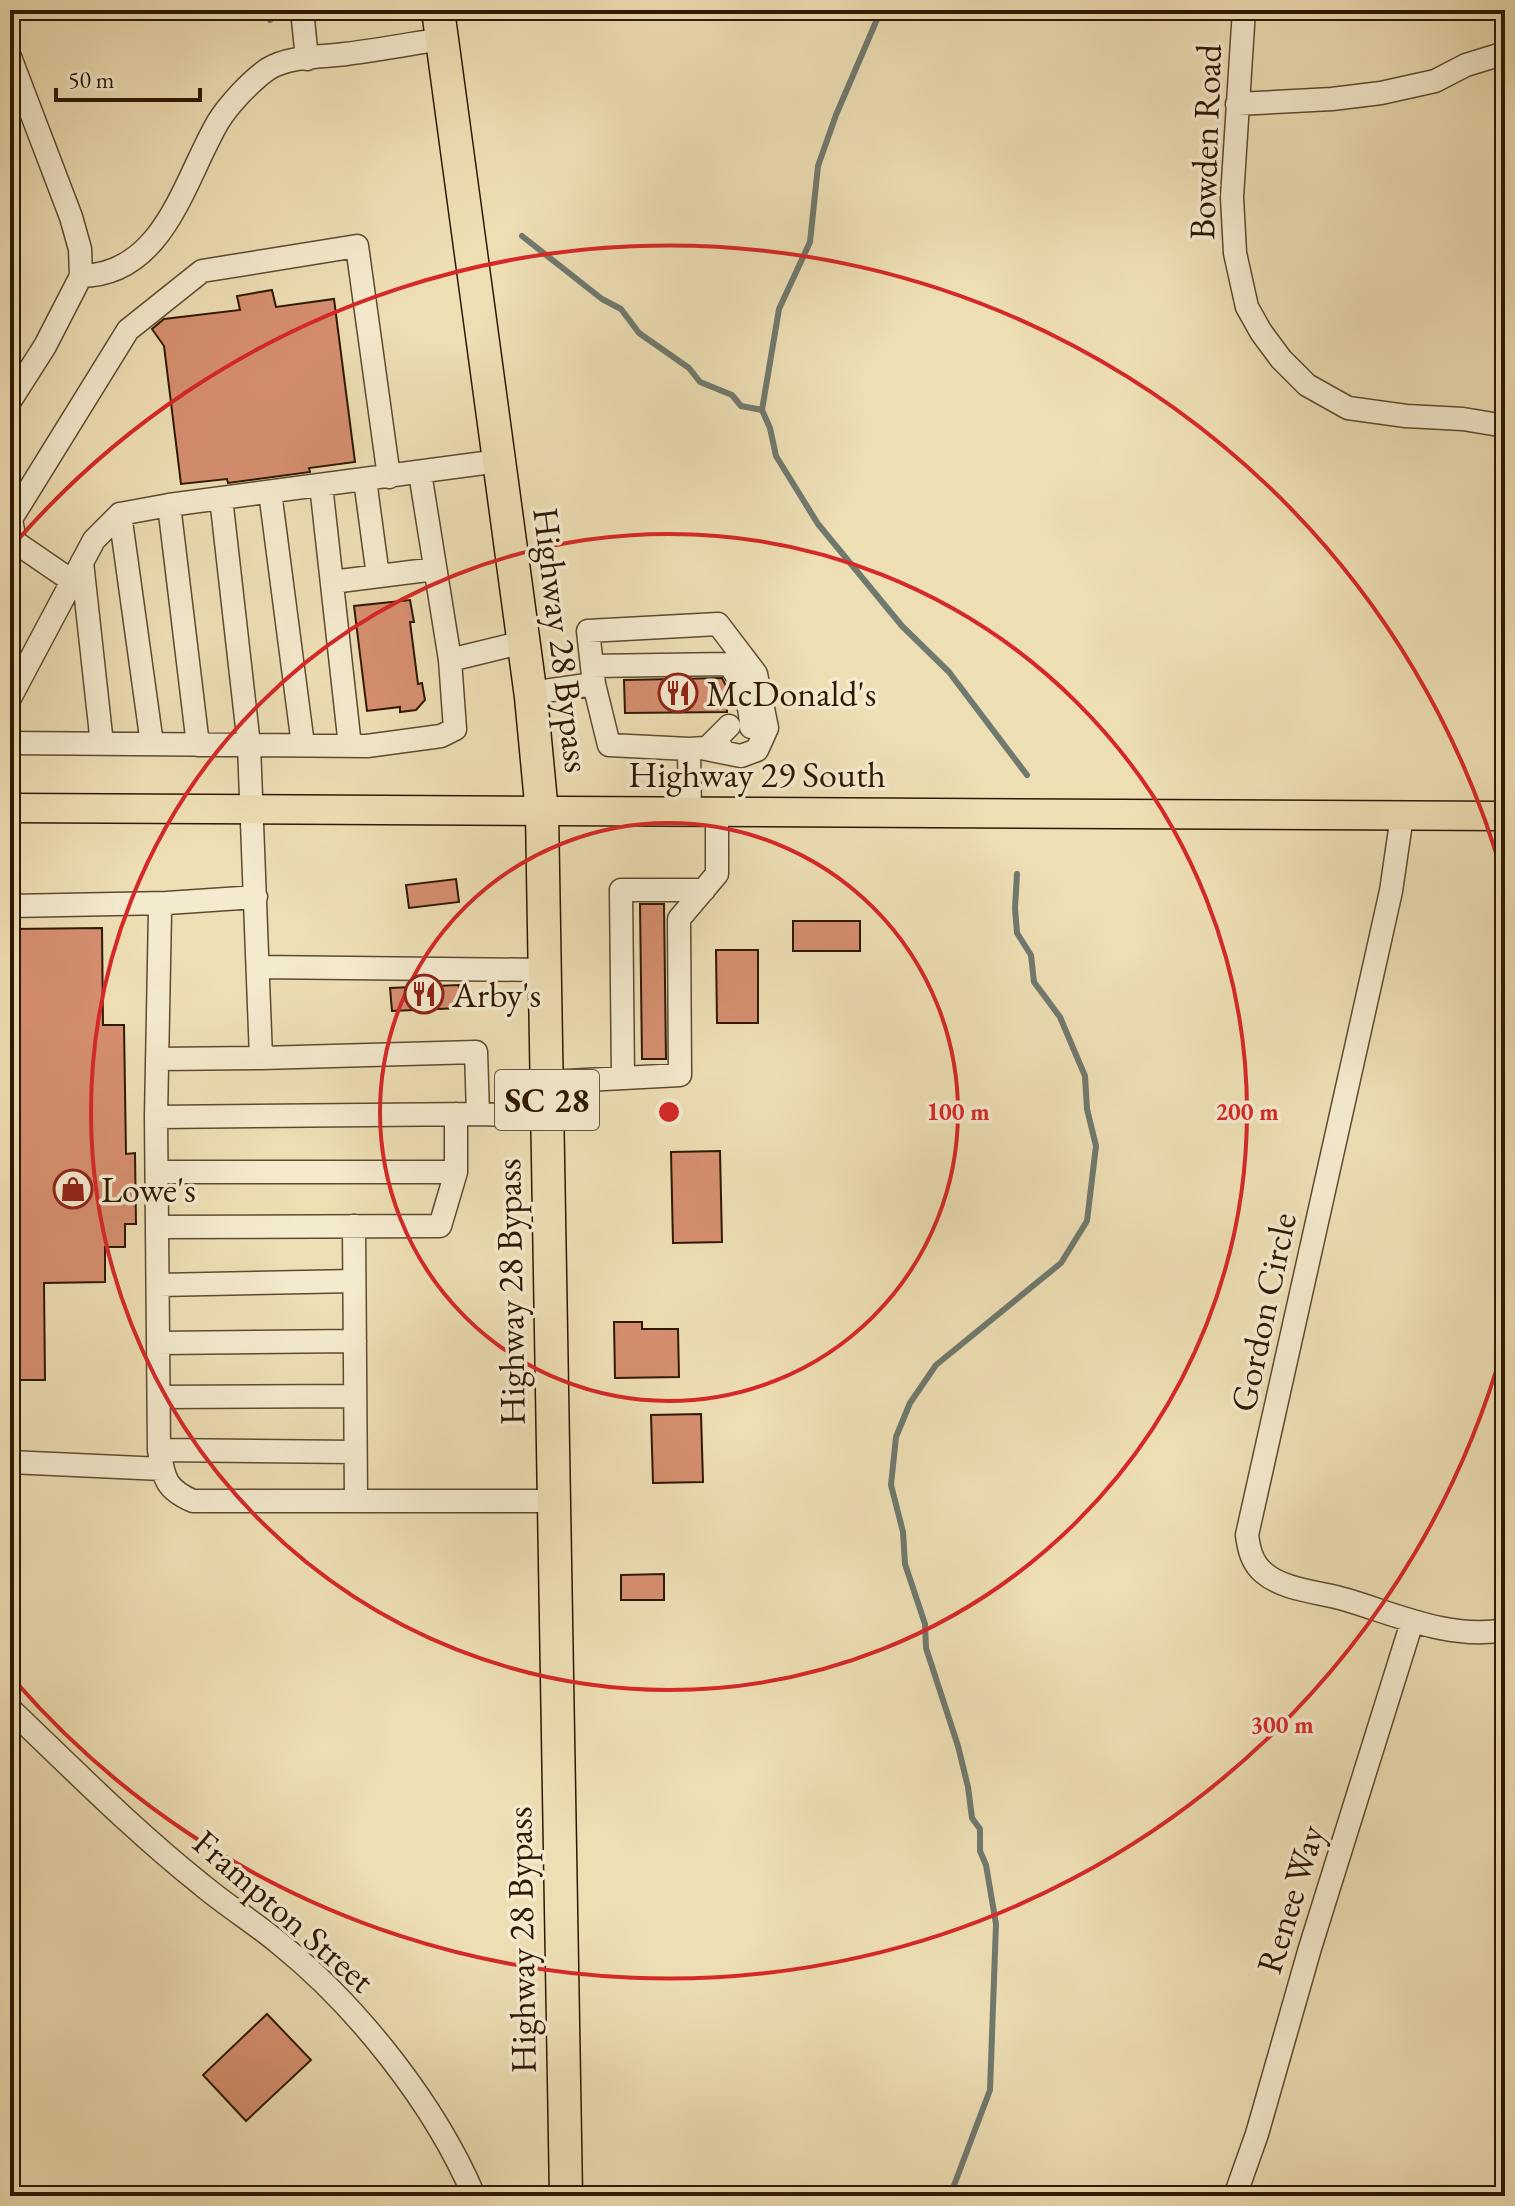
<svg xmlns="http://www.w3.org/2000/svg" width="1515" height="2206" viewBox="0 0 1515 2206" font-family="'EB Garamond',serif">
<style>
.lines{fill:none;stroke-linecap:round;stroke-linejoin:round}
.stream{stroke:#70796e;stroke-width:6}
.building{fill:#d68f70;stroke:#2e1803;stroke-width:2}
.minor-casing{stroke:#5e4a2f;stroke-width:25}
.major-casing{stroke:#2e1803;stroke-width:31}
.highway-casing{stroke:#2e1803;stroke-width:35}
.minor{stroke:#f4eace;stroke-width:22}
.major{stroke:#eedeb4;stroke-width:28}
.highway{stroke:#eedeb4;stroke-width:32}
.ring{fill:none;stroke:#d62828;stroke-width:4}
.labels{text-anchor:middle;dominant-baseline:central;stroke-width:7;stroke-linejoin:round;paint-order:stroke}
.shield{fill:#f4eace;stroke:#695740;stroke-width:2}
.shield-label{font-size:34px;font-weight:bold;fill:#2e1803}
.street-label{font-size:36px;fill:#2e1803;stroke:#f4eace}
.poi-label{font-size:36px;fill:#2e1803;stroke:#f4eace;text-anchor:start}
.centre{fill:#d62828;stroke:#f4eace;stroke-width:4}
.ring-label{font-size:24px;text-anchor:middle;font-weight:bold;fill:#d62828;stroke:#f4eace;stroke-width:7;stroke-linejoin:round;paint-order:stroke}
</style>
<rect width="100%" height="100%" fill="#eedeb4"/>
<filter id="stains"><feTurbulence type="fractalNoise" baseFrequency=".0025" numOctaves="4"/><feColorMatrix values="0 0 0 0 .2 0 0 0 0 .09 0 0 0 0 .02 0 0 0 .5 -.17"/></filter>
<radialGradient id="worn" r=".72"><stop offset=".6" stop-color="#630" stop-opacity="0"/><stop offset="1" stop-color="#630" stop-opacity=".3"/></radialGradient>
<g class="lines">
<!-- stream -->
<path class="stream" d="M263,10L270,20
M881,10L836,115L818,166L810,242L779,309L762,410L770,428L776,456L818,524L902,626L949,672L1027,775
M522,236L602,299L621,309L639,333L689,368L700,382L732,395L741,406L762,410
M950,2196L990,2090L996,1924L986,1865L980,1851V1829L972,1818L968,1787L958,1746L926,1648L925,1624L905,1564L903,1532L891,1485L896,1437L910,1403L936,1365L1061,1263L1087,1221L1096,1146L1087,1109L1085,1076L1060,1017L1034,982L1031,955L1017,933L1015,908L1017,874"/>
</g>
<!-- building -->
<path class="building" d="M272,290L276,307L334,299L355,462L309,468L310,472L228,483L227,479L181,484L164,346L152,329L164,319L240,310L237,296Z
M410,600L414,622H410L418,684L422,683L425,700L416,710L400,712V707L367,711L354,606Z
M722,678L726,686L727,712L625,713L624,680Z
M456,879L459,902L409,908L406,885Z
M640,904H664L666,1059H642Z
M793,921H860V951H793Z
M102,928L103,1025H124L126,1154L135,1153L136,1224H125V1247H105V1282L44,1283L45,1380H10V929Z
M716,950H758V1023H717Z
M459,985L460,1008L392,1011L390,988Z
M720,1151L722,1242L673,1243L671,1152Z
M614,1322H642V1329H678L679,1377L615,1378Z
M701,1414L703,1482L653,1483L651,1415Z
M664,1574V1600H621V1575Z
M267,2014L311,2060L246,2121L203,2075Z"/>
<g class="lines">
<defs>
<path id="minor" d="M302,10L307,59
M1244,10L1232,197L1235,253L1247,307L1261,332L1281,359L1307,385L1348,408L1406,416L1463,419L1505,426
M10,57L71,217L80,249L81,276L45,346L10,401
M1237,104L1332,99L1381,93L1435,81L1466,65L1505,53
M81,276C164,275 184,180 218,122C229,104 251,81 268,69C289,56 322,57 346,54C378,50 410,44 442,39
M420,473L450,660
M365,480L378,576
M321,485L350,746
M270,492L303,745
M221,498L249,745L261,1058L476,1052L478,1114L156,1117L159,1450C164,1478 165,1489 193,1501H553
M169,505L198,745
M120,514L152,744
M82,562L102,744
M72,581L15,542L11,519L128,330L202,271L357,246L389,477
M332,582L435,569
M592,666L728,664C742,678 751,707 751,727
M594,684L609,745L689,749L721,747
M530,693L594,684L588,631L718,624L756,674L767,728L757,750L741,756L706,749
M10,698L94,540L120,514L169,505L499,461
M10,743L367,746L441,736L455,729L450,660L524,642
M689,749L690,812
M706,749L729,726
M1402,816L1391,891L1247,1535C1249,1550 1252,1563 1264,1573C1285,1591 1322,1592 1347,1600C1397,1615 1451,1640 1505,1630
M10,906L167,903
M258,967L545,970
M157,1059L261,1058
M623,1078L621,890H704
M548,1082L680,1075L679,919L717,874V812
M478,1114L548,1116
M156,1117L160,911L167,903L256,897
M157,1172H456
M354,1226L356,1500
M157,1227L440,1226L456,1172V1114
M158,1285L354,1281
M158,1343L355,1341
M159,1397L355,1396
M159,1450L355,1452
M10,1462L162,1469
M10,1709C73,1769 134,1831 202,1885C227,1906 255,1923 280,1944C357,2006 435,2104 474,2196
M1235,2196L1257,2134L1310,1948L1412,1622"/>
<path id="major" d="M10,808L1505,816"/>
<path id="highway" d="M438,10L531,697L542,813L566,2196"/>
</defs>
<!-- minor casing -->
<use href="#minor" class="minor-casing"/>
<!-- major casing -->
<use href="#major" class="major-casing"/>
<!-- highway casing -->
<use href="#highway" class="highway-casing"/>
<!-- minor -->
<use href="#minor" class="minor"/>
<!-- major -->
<use href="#major" class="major"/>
<!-- highway -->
<use href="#highway" class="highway"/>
</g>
<!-- distance rings -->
<g class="ring">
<circle cx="669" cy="1112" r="289"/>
<circle cx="669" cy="1112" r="578"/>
<path d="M1504 1344A867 867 0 0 1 15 1681M15 543A867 867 0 0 1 1504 880"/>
</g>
<!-- icons -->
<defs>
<symbol id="restaurant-ring" viewBox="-11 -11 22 22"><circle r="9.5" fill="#f4eace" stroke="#8f2418" stroke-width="1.5"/><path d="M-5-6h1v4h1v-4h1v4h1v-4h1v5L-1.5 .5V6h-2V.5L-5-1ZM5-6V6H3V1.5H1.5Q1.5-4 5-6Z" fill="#8f2418"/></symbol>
<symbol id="shop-ring" viewBox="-11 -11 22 22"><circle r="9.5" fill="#f4eace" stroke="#8f2418" stroke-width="1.5"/><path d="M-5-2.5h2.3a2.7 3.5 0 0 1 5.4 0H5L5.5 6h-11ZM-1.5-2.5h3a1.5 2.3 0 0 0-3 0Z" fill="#8f2418"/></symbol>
</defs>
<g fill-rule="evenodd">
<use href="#restaurant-ring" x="656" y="671" width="44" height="44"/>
<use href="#restaurant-ring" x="402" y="972" width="44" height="44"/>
<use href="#shop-ring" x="51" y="1167" width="44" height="44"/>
</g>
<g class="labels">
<!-- shield labels -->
<rect class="shield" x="495" y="1070" width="104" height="60" rx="6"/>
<g class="shield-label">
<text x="547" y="1100">SC 28</text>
</g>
<!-- street labels -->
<g class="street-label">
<text transform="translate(1205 142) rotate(-88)">Bowden Road</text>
<text transform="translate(562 640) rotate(83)">Highway 28 Bypass</text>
<text x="757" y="774">Highway 29 South</text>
<text transform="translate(510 1292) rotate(-91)">Highway 28 Bypass</text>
<text transform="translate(1263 1312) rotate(-78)">Gordon Circle</text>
<text transform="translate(1290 1899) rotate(-73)">Renee Way</text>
<text transform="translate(284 1911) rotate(41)">Frampton Street</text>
<text transform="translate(521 1940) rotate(-91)">Highway 28 Bypass</text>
</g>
<!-- poi labels -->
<g class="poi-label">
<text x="706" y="693">McDonald's</text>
<text x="452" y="994">Arby's</text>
<text x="101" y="1189">Lowe's</text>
</g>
</g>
<circle cx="669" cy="1112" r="12" class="centre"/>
<g class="ring-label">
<text x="958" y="1120">100 m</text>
<text x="1247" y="1120">200 m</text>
<text x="1282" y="1733">300 m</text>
</g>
<!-- margin -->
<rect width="1515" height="2206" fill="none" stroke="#eedeb4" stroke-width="40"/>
<rect x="12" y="12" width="1491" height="2182" fill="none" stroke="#2e1803" stroke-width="4"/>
<rect x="20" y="20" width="1475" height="2166" fill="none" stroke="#2e1803" stroke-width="2"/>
<!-- scale -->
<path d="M56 88v12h144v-12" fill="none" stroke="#2e1803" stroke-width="4"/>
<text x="68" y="88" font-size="24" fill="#2e1803" stroke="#f4eace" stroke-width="6" paint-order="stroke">50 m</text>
<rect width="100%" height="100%" filter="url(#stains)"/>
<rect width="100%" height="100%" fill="url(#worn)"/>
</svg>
